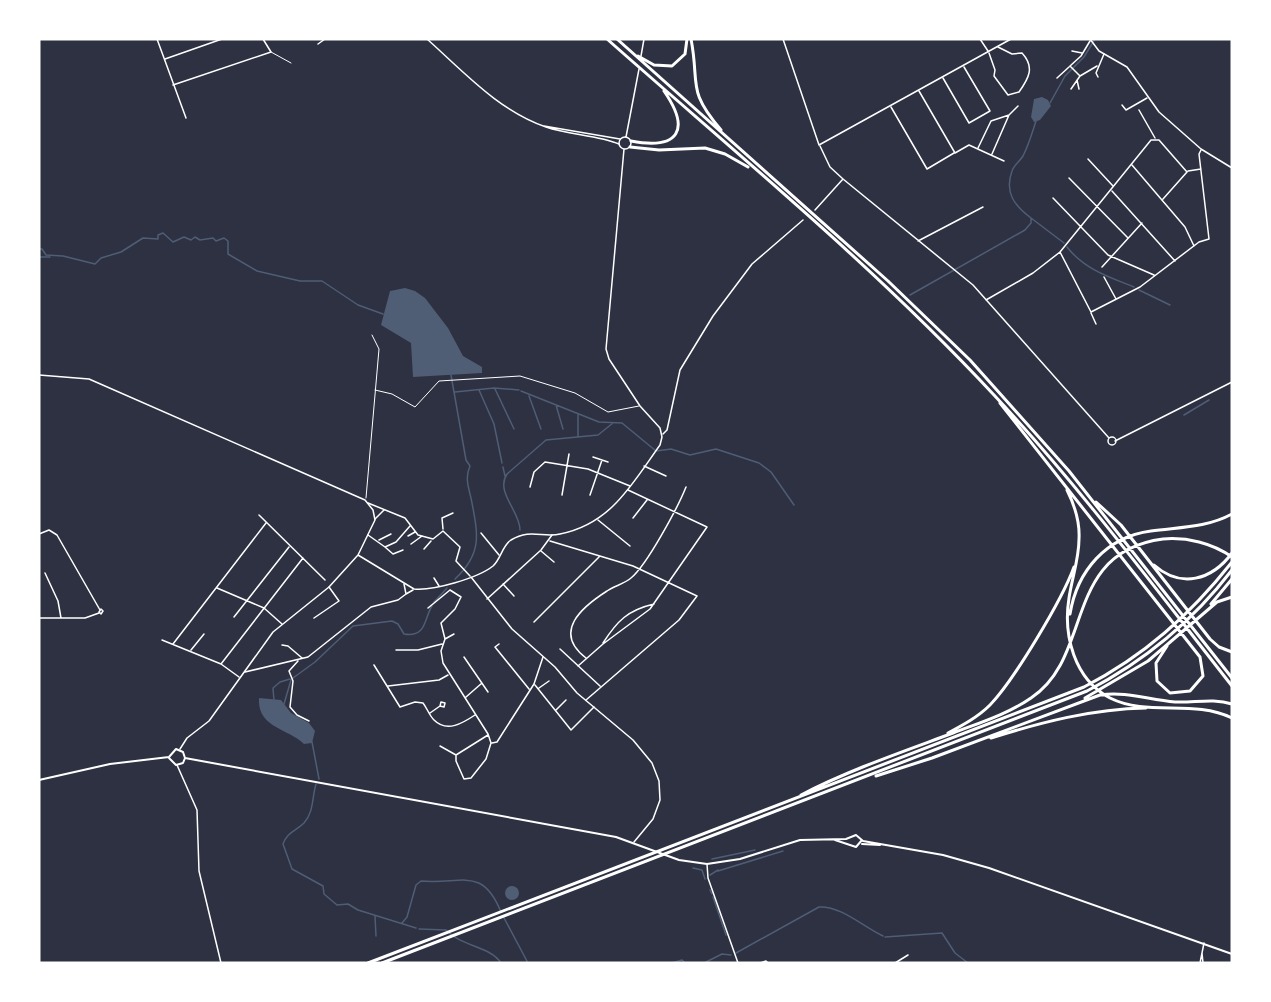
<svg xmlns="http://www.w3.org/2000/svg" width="1271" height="1002" viewBox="0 0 1271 1002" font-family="Ubuntu,sans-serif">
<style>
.water{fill:#4f5d75}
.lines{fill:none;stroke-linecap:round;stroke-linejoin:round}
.stream{stroke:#4f5d75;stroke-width:1.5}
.service{stroke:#fff;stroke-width:1}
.minor{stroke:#fff;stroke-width:1.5}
.tertiary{stroke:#fff;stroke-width:1.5}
.secondary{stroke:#fff;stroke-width:2}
.motorway{stroke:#fff;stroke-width:3}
</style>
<rect width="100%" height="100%" fill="#2d3142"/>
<!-- water -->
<path class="water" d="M1042,97L1048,100L1051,106L1040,120L1034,122L1031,117L1034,99Z
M405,288L415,291L425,298L448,328L463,356L482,367V373L413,377L411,343L381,325L390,291Z
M259,698L281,700L291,713L309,723L315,731L312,743L304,744C288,728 257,728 259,698Z
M505 893a7 7 0 1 1 14 0a7 7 0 1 1-14 0Z"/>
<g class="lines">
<!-- stream -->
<path class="stream" d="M1050,103L1065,76L1084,57L1095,39
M1031,218L1064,243
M1067,247C1084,269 1109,277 1134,287
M39,249H42L46,255L63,256L95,264L101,258L121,252L143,238L158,239V235L163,233L173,242L184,237L191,240L195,237L200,240L213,238L216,241L224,238L228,241V254L257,271L300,281H322L358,305L383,314
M39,257H50
M1139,290L1170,305
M910,295L1025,230L1031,223V218C1015,206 1004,193 1012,171C1014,165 1020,161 1023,156C1029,144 1032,133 1036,121
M451,375L466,460L470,466C465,477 468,486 471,498C478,534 483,553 455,579
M495,389L514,429
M479,390L494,424L502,463
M521,391L599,422L622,423L656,451L671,449L690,455L716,449L759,463L771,472L794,505
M455,392L494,388L519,390
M529,396L541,429
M556,405L563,429
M578,415V437
M1184,415L1209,400
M503,467L505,476
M520,530C520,511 495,492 507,474L546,440L598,435L613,423
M434,602L447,588
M293,678L315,662L353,626L392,621L398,624L404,634C427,638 424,618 432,606
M274,701L273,688L280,682L290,679
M284,704L291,680
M312,742L319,779
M316,784C312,797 314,812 304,823C296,831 287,832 283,844L292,869L323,886L324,894L337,905L348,904L358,910L416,928
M712,859L755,850
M693,868L702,870L705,879
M718,871L783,851
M710,875L718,870
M710,890L712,894
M713,897L726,935
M375,916L376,936
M503,916L528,963
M402,923L407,917L416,885L421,881C461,885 482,865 501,912
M419,929L446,930C462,947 490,946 501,963
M885,937L942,933L955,953L968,963
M736,953L819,907C842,906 863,927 883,936
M672,963L682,960L685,963
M704,963L722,954L731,955"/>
<!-- service -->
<path class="service" d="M271,52L291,63
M375,390L392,394L415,407L439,381L520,376L575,393L608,412L639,406
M366,498L379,349L372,335"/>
<!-- minor -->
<path class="minor" d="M157,39L186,118
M427,39C464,72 499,111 546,127C569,135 598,135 619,144
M318,44L325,39
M1072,51L1082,53
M989,53L995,70L994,76L1008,95L1019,92C1029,78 1035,67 1022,53L1012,54L998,47
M165,59L222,39
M1080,76L1070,66L1081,56L1090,41
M1098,77L1096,73L1104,54
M943,78L969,123L990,111L964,67
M1057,78L1069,67
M1077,80L1079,89
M173,85L271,52L263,39
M1071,89L1080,76L1097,66
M919,91L955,153L969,145L1004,161
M1122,105L1126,110L1147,98
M891,107L927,169L954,153
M1139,110L1155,138
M544,126L620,139
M978,148L991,121L1009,115
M992,154L1009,115L1018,106
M1088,159L1113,186
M1132,165L1185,227L1194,246
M1188,171L1201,169
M1069,178L1128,238
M843,179L973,285L1109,438
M1112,191L1175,261
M1053,198L1108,255L1154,275
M1163,199L1187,172
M815,210L843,179L830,167L820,146
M918,241L983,207
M1060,252L1091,312L1140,287L1199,242L1209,239L1199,154L1201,150
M1102,267L1142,223
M1104,277L1116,299
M986,300L1033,273L1060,252L1151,140H1159L1187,172
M1091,313L1096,324
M663,434L667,430L680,370L713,316L752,264L803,220
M1108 441a4 4 0 1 1 8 0a4 4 0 1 1-8 0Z
M1115,441L1232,382
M593,457L608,462
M644,466L666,476
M530,487L534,472L545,462L588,469L630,486
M562,495L569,454
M590,495L602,460
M368,503L405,518L418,535L433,539L443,531L460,547L456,561L470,576
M259,515L325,580
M633,518L647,500
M375,519L384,510
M598,520L630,546
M443,529L442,518L453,513
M481,533L499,555
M39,534L49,530L57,535L100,610
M368,535L385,547L396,542L410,526
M408,536L415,532
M379,540L391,534
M550,541L633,566L697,596L679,620L586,700
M411,544L422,536
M385,547L393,554L403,550
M424,549L431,541
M541,551L554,562
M45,573L58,601L61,618
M434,578L439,586
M404,584L406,594L413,590
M503,584L514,596
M217,588L264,608L282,624
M450,590L461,597L455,609L441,623L445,639L441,651L443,663L488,734L491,743
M487,599L541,550L552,535
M428,608L450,590
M101,609L103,611L101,614L99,612Z
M234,617L289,547
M39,618H85L99,613
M314,618L339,601L329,587
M534,622L599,557
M445,639L454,634
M162,640L221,664L239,677
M603,643C617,621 628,610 654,604
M173,644L266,523
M499,644L495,647L529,689
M282,645L288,646L302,658
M560,649L600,686
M191,650L204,634
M396,650H418L442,644
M464,657L488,692
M586,658C552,632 582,607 607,591C614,586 624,584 631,578C647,565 678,507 686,487
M298,661L289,671L293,681L290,707L297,715L309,721
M221,664L303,558
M374,665L400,707L415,702L423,703C427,708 429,715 434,720C447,733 463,723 475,715
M578,666L603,644L650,609L707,527L628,490
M245,672L308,657L371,607L398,600L406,594
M535,685L571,730L594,707
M388,686L439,680L448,675
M539,688L549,681
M466,697L482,683
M556,710L566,700
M430,713L440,706L441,702L445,703L444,707L440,706
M488,735L456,755V761L464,779L471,778L486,759L491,743
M492,743L497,742L534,684L543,657
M440,746L456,755
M760,963L766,961L768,963
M895,963L908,955"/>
<!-- tertiary -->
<path class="tertiary" d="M783,39L819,145L1011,39
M980,39L988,51
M1090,39L1099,51L1127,67L1159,112L1201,149L1232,168
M641,56L644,39
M619 143a6 6 0 1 1 12 0a6 6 0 1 1-12 0Z
M626,137L639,69
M39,375L89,379L365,500L373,510L375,520L358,555L329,587L273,632L209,721L187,738L180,749
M358,555L414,589C433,591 478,578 493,566C501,559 502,546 511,540C530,528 543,538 560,534C611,524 632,484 660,445L662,437L660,428L640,406L609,359L606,349L624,149
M471,577L512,629L555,667L577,693L633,740L652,763L659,781L660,800L653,819L634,842
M177,765L197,810L199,871L221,963
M707,864L708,878L738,963
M1202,953L1203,963
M1200,963L1204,943"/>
<!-- secondary -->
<path class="secondary" d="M169,758L176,765L183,763L185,758
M185,758L616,837L679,860L707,864L740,859L800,840L846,839L856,835L863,841L943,855L989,868L1232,954
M39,780L110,764L169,757L176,749L183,752L185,758
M835,840L856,847L862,840
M862,844L880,845"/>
<!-- motorway -->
<path class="motorway" d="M607,39C738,155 875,267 994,395C1080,487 1155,588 1232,686
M617,39L888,281L970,360L1069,471L1232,678
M691,39C700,85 686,89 721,130
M638,56L654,65L672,66L685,54L687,39
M631,141C679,150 691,130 664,91
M630,147L659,150L705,148L725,154L748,167
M1000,403L1200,657L1203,676L1190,691L1170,693L1157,681L1156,663L1167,646
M1067,490C1075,506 1080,521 1079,539C1079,559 1072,578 1069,598C1063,635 1074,679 1110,698C1148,717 1193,699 1232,718
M1096,502L1121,525L1210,639L1219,647L1232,652
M1154,565C1181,589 1212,580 1232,553
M1211,604L1232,579
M1070,614C1077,571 1106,537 1151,531C1179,527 1206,528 1232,514
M1085,698L1148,661L1217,602L1232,597
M948,733C963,725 978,717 990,705C1014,680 1062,600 1074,567
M991,738C1042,722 1092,709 1146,708
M876,776L932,758L1100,695C1126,691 1149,700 1175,702C1194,703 1213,698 1232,704
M801,795C849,770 902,752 953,733C979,723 1008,714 1031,698C1094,657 1062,552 1163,539C1187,537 1212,543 1232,557
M368,963L1084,687C1144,656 1190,615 1232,562
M382,963L1087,691C1145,661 1192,622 1232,570"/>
</g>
<!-- border -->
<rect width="1271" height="1002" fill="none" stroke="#ffffff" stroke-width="81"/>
</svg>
